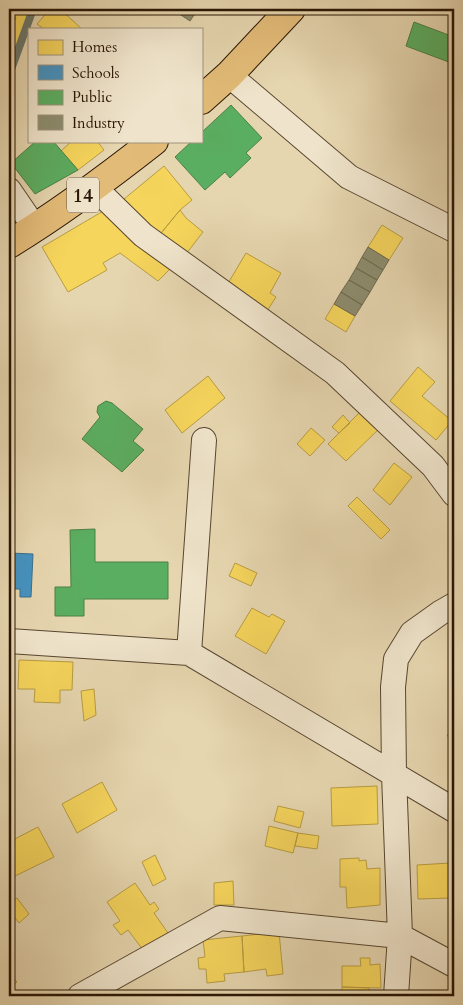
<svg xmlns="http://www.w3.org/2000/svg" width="463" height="1005" viewBox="0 0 463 1005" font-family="Cardo,serif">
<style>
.homes{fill:#f6d55c;stroke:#b89c42}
.schools{fill:#4393c3;stroke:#3b6e8a}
.public{fill:#5aae61;stroke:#4b8045}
.industry{fill:#8c8c6e;stroke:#6e694e}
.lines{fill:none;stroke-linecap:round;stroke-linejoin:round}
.stream{stroke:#6b776c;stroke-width:8}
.minor-casing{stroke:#584630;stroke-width:26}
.primary-casing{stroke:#291605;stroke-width:30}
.minor{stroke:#efe4cb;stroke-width:24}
.primary{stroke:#e3bb78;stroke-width:28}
.labels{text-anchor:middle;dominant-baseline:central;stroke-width:5;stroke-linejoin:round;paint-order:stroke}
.shield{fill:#efe4cb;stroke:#645440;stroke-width:1}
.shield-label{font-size:20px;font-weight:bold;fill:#291605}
</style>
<rect width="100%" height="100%" fill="#e6d6af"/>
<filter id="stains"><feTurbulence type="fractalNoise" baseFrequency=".004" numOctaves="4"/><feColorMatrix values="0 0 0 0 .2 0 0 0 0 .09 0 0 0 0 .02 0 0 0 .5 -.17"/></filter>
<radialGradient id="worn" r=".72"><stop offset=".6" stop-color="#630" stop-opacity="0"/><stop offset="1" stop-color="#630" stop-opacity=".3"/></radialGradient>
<!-- homes -->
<path class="homes" d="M9,9H36V12L12,53L9,51V31L16,18Z
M50,9H60L82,29H44L37,24Z
M72,141H97L104,150L78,170L61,151Z
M164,166L192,200L180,210L157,238L118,204Z
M105,210L173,266L158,281L120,253L103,263L107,270L68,292L42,247Z
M180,210L186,218L203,232L183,258L157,238Z
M382,225L403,238L389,260L368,247Z
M246,253L281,273L270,293L276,297L267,311L227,285Z
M334,304L355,316L346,332L325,319Z
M418,367L435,382L422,396L452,421L436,440L390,401Z
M208,376L225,398L182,433L165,410Z
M365,407L383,425L346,461L328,444Z
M343,415L350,423L339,433L332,427Z
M311,428L325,440L310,456L297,444Z
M394,463L412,477L390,505L373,490Z
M357,497L390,530L381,539L348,506Z
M235,563L257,573L251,586L229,576Z
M252,608L269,617L272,614L285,621L266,654L235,636Z
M19,660L73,662L72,690H60V703L34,702L35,689H18Z
M94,689L96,715L84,721L81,691Z
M454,731V747L447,735Z
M102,782L117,810L77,833L62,804Z
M377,786L378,824L332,826L331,788Z
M278,806L304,812L300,828L274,821Z
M269,826L298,833L293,853L265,846Z
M38,827L54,857L13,877L9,868V842Z
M298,833L319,836L317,849L295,846Z
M155,855L166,879L153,886L142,862Z
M359,858V861L366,860L367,869L380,868V905L347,908L346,887H340V859Z
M450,863H454V880H450Z
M450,863V880H454V892H451V898L418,899L417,865Z
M233,881L234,905H214V883Z
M135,883L150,905L154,902L159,909L154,913L168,933L143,950L128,930L121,935L113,925L120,921L107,902Z
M17,898L29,914L19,923L9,910V904Z
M279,932L283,974L267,976L266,969L244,972L242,936Z
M242,936L244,972L224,974L225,981L207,983L206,969H199L198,958L205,957L203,940Z
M360,958H370V965L380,964L381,988L342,987V966H361Z
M9,972L17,982L9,989Z
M342,987L369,988L370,996H342Z"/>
<!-- schools -->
<path class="schools" d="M9,553L33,554L31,597H20V589H12L11,599H9Z"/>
<!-- public -->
<path class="public" d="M414,22L454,37V64L406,46Z
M231,105L262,138L246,153L251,158L230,178L225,172L205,190L175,157L192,141H201V133Z
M36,141H53L78,170L35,194L11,163Z
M106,401L112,403L143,429L133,441L144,450L122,472L82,439L100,417L97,412L98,406Z
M95,529V562H168V599H84V616H55V587H71L70,530Z"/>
<!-- industry -->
<path class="industry" d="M172,9H198L190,21Z
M368,247L389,260L383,270L362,257Z
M362,257L383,270L377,280L356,268Z
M356,268L377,280L370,292L349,280Z
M349,280L370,292L362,305L341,292Z
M341,292L362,305L355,316L334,304Z"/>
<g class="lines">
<!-- stream -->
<path class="stream" d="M9,75L33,9"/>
<defs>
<path id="minor" d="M229,75L349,177L454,230
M94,187L143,235L335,373L433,466L454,494
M9,190L35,228
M9,641L189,653L454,810
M189,653L204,440
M80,996L220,918L400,936L454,965
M396,996L400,936L394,774L393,687L396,659L412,633L440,613L454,605"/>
<path id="primary" d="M201,100L229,75L291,9
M9,244C60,213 107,178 154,141"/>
</defs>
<!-- minor casing -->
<use href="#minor" class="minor-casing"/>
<!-- primary casing -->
<use href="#primary" class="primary-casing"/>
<!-- minor -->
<use href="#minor" class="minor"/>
<!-- primary -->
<use href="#primary" class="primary"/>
</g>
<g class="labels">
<!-- shield labels -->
<rect class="shield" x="67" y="177.5" width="32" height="35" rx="4"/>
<g class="shield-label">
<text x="83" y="195">14</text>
</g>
</g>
<!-- margin -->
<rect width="463" height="1005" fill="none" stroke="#e6d6af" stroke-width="30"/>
<rect x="10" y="10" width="443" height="985" fill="none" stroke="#291605" stroke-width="2.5"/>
<rect x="15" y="15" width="433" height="975" fill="none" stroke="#291605"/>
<!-- legend -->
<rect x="28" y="28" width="175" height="115" fill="#efe4cb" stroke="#a0927c"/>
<rect x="38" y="40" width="25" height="15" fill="#f6d55c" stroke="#a0927c"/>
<text x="72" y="52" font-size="15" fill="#291605">Homes</text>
<rect x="38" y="65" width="25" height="15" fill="#4393c3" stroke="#a0927c"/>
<text x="72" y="78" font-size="15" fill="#291605">Schools</text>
<rect x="38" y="90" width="25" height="15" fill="#5aae61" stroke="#a0927c"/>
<text x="72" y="102" font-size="15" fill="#291605">Public</text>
<rect x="38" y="115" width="25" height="15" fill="#8c8c6e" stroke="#a0927c"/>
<text x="72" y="128" font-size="15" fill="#291605">Industry</text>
<rect width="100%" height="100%" filter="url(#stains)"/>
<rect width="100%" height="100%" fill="url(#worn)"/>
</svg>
